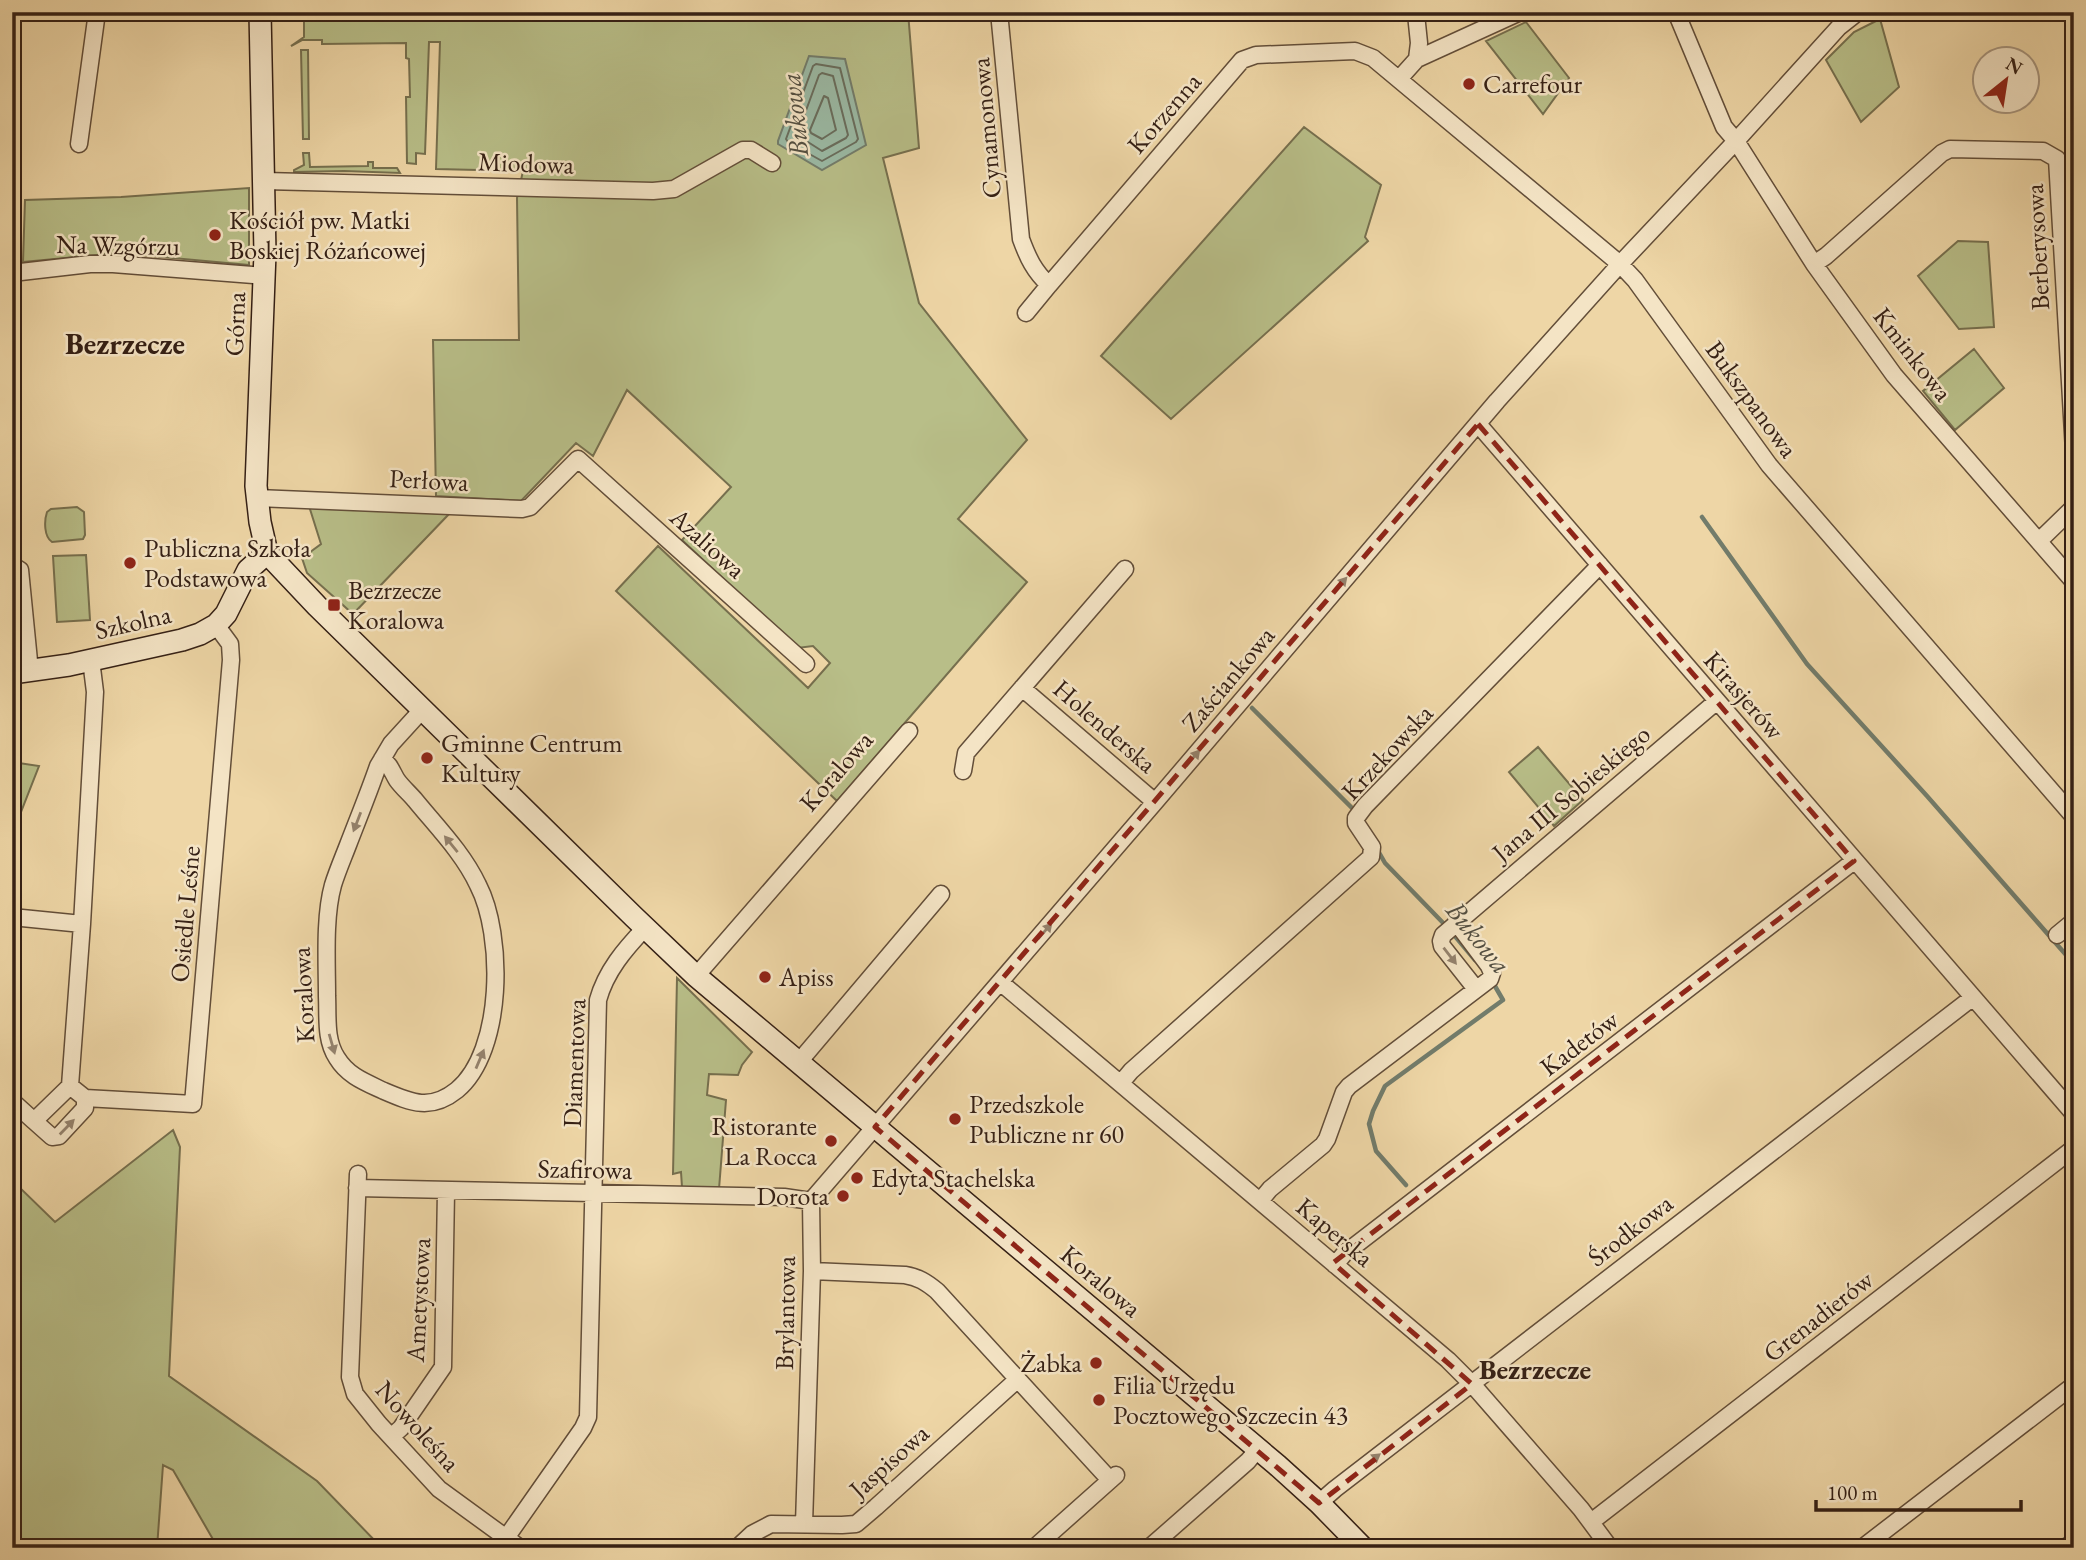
<svg xmlns="http://www.w3.org/2000/svg" width="2086" height="1560" viewBox="0 0 2086 1560" font-family="'EB Garamond',serif">
<style>
.green{fill:#b8be88;stroke:#766f4e;stroke-width:2}
.water{fill:#9ab9a4;stroke:#727c6b;stroke-width:2}
.lines{fill:none;stroke-linecap:round;stroke-linejoin:round}
.shore{stroke:#686c5c;stroke-width:2}
.stream{stroke:#727c6b;stroke-width:4.5}
.street-casing{stroke:#634e39;stroke-width:19}
.secondary-casing{stroke:#352015;stroke-width:24}
.street{stroke:#f4e4c5;stroke-width:16}
.secondary{stroke:#f4e4c5;stroke-width:21}
.oneway{fill:#94826d}
.marked{fill:none;stroke:#8f2418;stroke-width:5;stroke-dasharray:14 9;stroke-linejoin:round}
.poi-dot{fill:#8f2418;stroke:#f4e4c5;stroke-width:2.5}
.labels{text-anchor:middle;dominant-baseline:central;stroke-width:5;stroke-linejoin:round;paint-order:stroke}
.poi-label{font-size:26px;fill:#352015;stroke:#f4e4c5;text-anchor:start}
.street-label{font-size:26px;fill:#352015;stroke:#f4e4c5}
.water-label{font-size:28px;font-style:italic;fill:#534e40;stroke:#f4e4c5}
.neighbourhood-label{font-size:28px;font-weight:bold;fill:#352015;stroke:#f4e4c5}
.quarter-label{font-size:30px;font-weight:bold;fill:#352015;stroke:#f4e4c5}
</style>
<rect width="100%" height="100%" fill="#eed6a6"/>
<filter id="stains"><feTurbulence type="fractalNoise" baseFrequency=".00286" numOctaves="4"/><feColorMatrix values="0 0 0 0 .2 0 0 0 0 .09 0 0 0 0 .02 0 0 0 .5 -.17"/></filter>
<radialGradient id="worn" r=".72"><stop offset=".6" stop-color="#630" stop-opacity="0"/><stop offset="1" stop-color="#630" stop-opacity=".3"/></radialGradient>
<!-- green -->
<path class="green" d="M304,12H908L919,148L883,158L919,303L1027,440L958,519L1027,582L837,801L616,591L658,546L808,688L830,663L813,646L797,648L682,540L731,487L627,390L593,456L576,443L521,501L436,496L433,340H519L517,198L523,171L436,169L440,42H429L425,154L416,153V164L407,163L406,97H410L409,59L406,58V43L322,44V40H302L291,46L304,37Z
M1880,19L1899,87L1861,122L1826,60L1854,32Z
M1526,22L1569,78L1543,114L1486,41Z
M301,50H308L309,139H303Z
M1304,127L1381,185L1365,237L1368,241L1171,419L1101,356Z
M303,153H309L310,167L368,166V162H373V168H397L400,173L344,171L294,172V170L304,165Z
M249,188V265L118,253L23,262L25,200L121,197Z
M1958,241L1988,242L1994,327L1959,329L1918,276Z
M1974,349L2004,388L1955,430L1923,391Z
M309,506L449,514L353,614L307,573L302,558L321,544Z
M77,507L84,512L85,535L83,539L52,542C44,537 44,521 47,512L51,509Z
M86,555L90,620L57,622L53,556Z
M1538,747L1583,800L1554,826L1509,772Z
M12,762L39,766L19,817L12,818Z
M677,978L752,1052L742,1065L738,1075L709,1074L707,1095L726,1100L719,1189L682,1187L681,1172L673,1174Z
M173,1130L180,1147L169,1376L317,1481L382,1548H218L173,1470L163,1465L157,1548H12V1180L55,1222Z"/>
<!-- water -->
<path class="water" d="M809,56L845,59L866,145L822,170L778,144V141Z"/>
<g class="lines">
<!-- shore -->
<path class="shore" d="M816,64L840,68L858,139L856,142L822,161L788,142L786,139L813,66Z
M822,73L833,76L848,135L846,138L822,151L797,135L819,75Z
M824,96L828,98L836,130L822,139L811,133L810,130Z"/>
<!-- stream -->
<path class="stream" d="M1702,517L1807,664L1927,796L2074,964
M1252,708L1355,811
M1377,849L1385,863L1449,929L1475,960
M1406,1185L1376,1151L1369,1124L1373,1111L1385,1086L1503,1000L1492,981
M2053,1548L2074,1532"/>
<defs>
<path id="street" d="M999,12L1021,239C1028,258 1034,271 1049,285L1242,60L1256,55L1355,51L1373,58L1620,264L1635,280L1769,465L2074,817
M1676,12L1724,127L1736,141L1814,264L1894,375L2074,582
M1417,59L1520,12
M1399,79L1417,59L1419,43L1416,14
M79,144L97,12
M265,181L653,191L674,189L743,150H751L772,163
M1814,264L1826,256L1942,153L1950,149L2043,151L2057,159L2074,451
M12,273L90,264H113L265,276
M1026,313L1049,285
M1478,424L2074,1114
M257,498L522,509L530,507L578,459L806,664
M2039,541L2074,507
M12,565L20,570L30,671
M1022,688L1155,802
M382,759C390,764 392,772 397,780C402,787 409,793 415,800C437,827 463,853 478,885C504,935 504,1051 457,1090C431,1111 412,1103 384,1091C365,1082 348,1076 337,1058C325,1040 328,1017 327,996C327,963 324,917 333,885C337,872 343,858 348,845C358,819 369,792 378,766L391,744L422,710
M963,771L966,753L1125,569
M12,917L82,924
M2057,935L2074,921
M696,976L909,731
M1000,982L1448,1360L1472,1384L1581,1509L1610,1548
M1476,989L1442,946L1441,941L1443,935L1717,701
M798,1063L941,894
M1121,1083L1131,1071L1371,857L1372,847L1356,823V818L1365,806L1600,565
M70,1086L85,1098V1108L59,1136L52,1137L34,1121L70,1086L82,924L95,692L91,660
M85,1098L193,1104L231,660L230,644L216,625
M12,1101L34,1121
M358,1174L350,1377L355,1394L379,1424L439,1489L520,1548
M357,1188L784,1197L811,1201
M1260,1201L1270,1189L1323,1145L1327,1139L1344,1092L1349,1086L1490,979L1492,973L1489,966L1456,922
M1335,1265L1344,1254L1854,861
M812,1271L905,1275C918,1277 926,1282 937,1291L1110,1480
M391,1437L401,1428L443,1367L446,1191
M1319,1503L1335,1489L1972,998
M1591,1522L2074,1148
M804,1524L812,1271L811,1201L1155,802L1497,401L1620,264L1736,141L1839,27L1858,12
M506,1538L583,1428L588,1417L598,1000C606,971 625,949 645,928
M737,1548L752,1534L771,1524L842,1525L856,1524L876,1507L1018,1379
M1034,1548L1116,1475
M1149,1548L1248,1461L1258,1449
M1862,1548L2074,1385"/>
<path id="secondary" d="M260,12L265,253L256,486L260,522L267,553L317,606L634,917L696,976L1277,1465L1319,1503L1363,1548
M12,673L69,665L182,640L200,634L216,625L226,614L248,570L267,553"/>
</defs>
<!-- street casing -->
<use href="#street" class="street-casing"/>
<!-- secondary casing -->
<use href="#secondary" class="secondary-casing"/>
<!-- street -->
<use href="#street" class="street"/>
<!-- secondary -->
<use href="#secondary" class="secondary"/>
</g>
<!-- one-way arrows -->
<defs><path id="oneway-solid" d="M-6-.8H1V-3.2L6.5 0L1 3.2V.8H-6Z" transform="scale(1.75)"/></defs>
<g class="oneway">
<use href="#oneway-solid" transform="translate(1340 585) rotate(-49)"/>
<use href="#oneway-solid" transform="translate(1193 758) rotate(-50)"/>
<use href="#oneway-solid" transform="translate(357 822) rotate(111)"/>
<use href="#oneway-solid" transform="translate(451 844) rotate(-129)"/>
<use href="#oneway-solid" transform="translate(1045 931) rotate(-49)"/>
<use href="#oneway-solid" transform="translate(1450 956) rotate(52)"/>
<use href="#oneway-solid" transform="translate(332 1044) rotate(74)"/>
<use href="#oneway-solid" transform="translate(480 1059) rotate(-67)"/>
<use href="#oneway-solid" transform="translate(67 1127) rotate(-46)"/>
<use href="#oneway-solid" transform="translate(1372 1460) rotate(-37)"/>
</g>
<!-- marked area -->
<path class="marked" d="M1478,424L1854,861L1333,1263L1472,1384L1319,1503L875,1127Z"/>
<!-- markers -->
<g class="poi-dot">
<circle cx="1469" cy="84" r="7"/>
<circle cx="215" cy="235" r="7"/>
<circle cx="130" cy="563" r="7"/>
<rect x="327" y="598" width="14" height="14" rx="3.5"/>
<circle cx="427" cy="758" r="7"/>
<circle cx="765" cy="977" r="7"/>
<circle cx="955" cy="1119" r="7"/>
<circle cx="831" cy="1141" r="7"/>
<circle cx="857" cy="1178" r="7"/>
<circle cx="843" cy="1196" r="7"/>
<circle cx="1096" cy="1363" r="7"/>
<circle cx="1099" cy="1400" r="7"/>
</g>
<g class="labels">
<!-- poi labels -->
<g class="poi-label">
<text x="1483" y="84">Carrefour</text>
<text x="229" y="220">Kościół pw. Matki<tspan x="229" dy="30">Boskiej Różańcowej</tspan></text>
<text x="144" y="548">Publiczna Szkoła<tspan x="144" dy="30">Podstawowa</tspan></text>
<text x="348" y="590">Bezrzecze<tspan x="348" dy="30">Koralowa</tspan></text>
<text x="441" y="743">Gminne Centrum<tspan x="441" dy="30">Kultury</tspan></text>
<text x="779" y="977">Apiss</text>
<text x="969" y="1104">Przedszkole<tspan x="969" dy="30">Publiczne nr 60</tspan></text>
<text x="817" y="1126" text-anchor="end">Ristorante<tspan x="817" dy="30">La Rocca</tspan></text>
<text x="871" y="1178">Edyta Stachelska</text>
<text x="829" y="1196" text-anchor="end">Dorota</text>
<text x="1082" y="1363" text-anchor="end">Żabka</text>
<text x="1113" y="1385">Filia Urzędu<tspan x="1113" dy="30">Pocztowego Szczecin 43</tspan></text>
</g>
<!-- street labels -->
<g class="street-label">
<text transform="translate(1164 113) rotate(-49)">Korzenna</text>
<text transform="translate(986 128) rotate(-95)">Cynamonowa</text>
<text transform="translate(526 163) rotate(2)">Miodowa</text>
<text transform="translate(118 245) rotate(1)">Na Wzgórzu</text>
<text transform="translate(2037 247) rotate(-93)">Berberysowa</text>
<text transform="translate(235 324) rotate(-88)">Górna</text>
<text transform="translate(1913 354) rotate(52)">Kminkowa</text>
<text transform="translate(1752 399) rotate(54)">Bukszpanowa</text>
<text transform="translate(429 480) rotate(3)">Perłowa</text>
<text transform="translate(708 543) rotate(42)">Azaliowa</text>
<text transform="translate(133 622) rotate(-13)">Szkolna</text>
<text transform="translate(1228 679) rotate(-50)">Zaściankowa</text>
<text transform="translate(1744 695) rotate(49)">Kirasjerów</text>
<text transform="translate(1105 726) rotate(41)">Holenderska</text>
<text transform="translate(1387 752) rotate(-47)">Krzekowska</text>
<text transform="translate(836 771) rotate(-49)">Koralowa</text>
<text transform="translate(1571 793) rotate(-40)">Jana III Sobieskiego</text>
<text transform="translate(185 914) rotate(-85)">Osiedle Leśne</text>
<text transform="translate(303 995) rotate(-93)">Koralowa</text>
<text transform="translate(1579 1043) rotate(-37)">Kadetów</text>
<text transform="translate(574 1063) rotate(-88)">Diamentowa</text>
<text transform="translate(585 1169) rotate(1)">Szafirowa</text>
<text transform="translate(1630 1230) rotate(-38)">Środkowa</text>
<text transform="translate(1335 1232) rotate(40)">Kaperska</text>
<text transform="translate(1101 1281) rotate(40)">Koralowa</text>
<text transform="translate(418 1300) rotate(-87)">Ametystowa</text>
<text transform="translate(785 1313) rotate(-89)">Brylantowa</text>
<text transform="translate(1818 1316) rotate(-38)">Grenadierów</text>
<text transform="translate(418 1426) rotate(48)">Nowoleśna</text>
<text transform="translate(889 1461) rotate(-42)">Jaspisowa</text>
</g>
<!-- water labels -->
<g class="water-label">
<text transform="translate(794 115) rotate(-96)">Bukowa</text>
<text transform="translate(1479 937) rotate(51)">Bukowa</text>
</g>
<!-- neighbourhood labels -->
<g class="neighbourhood-label">
<text x="1535" y="1369">Bezrzecze</text>
</g>
<!-- quarter labels -->
<g class="quarter-label">
<text x="125" y="343">Bezrzecze</text>
</g>
</g>
<!-- margin -->
<rect width="2086" height="1560" fill="none" stroke="#eed6a6" stroke-width="42"/>
<rect x="14" y="14" width="2058" height="1532" fill="none" stroke="#352015" stroke-width="3.5"/>
<rect x="21" y="21" width="2044" height="1518" fill="none" stroke="#352015" stroke-width="2"/>
<!-- north arrow -->
<g transform="translate(2006 80) rotate(30)"><circle r="33" fill="#f4e4c5" stroke="#a8967f" stroke-width="2"/>
<path d="M0-5L12 26L0 18L-12 26Z" fill="#8f2418"/>
<text y="-10" font-size="19" font-weight="bold" text-anchor="middle" fill="#352015">N</text>
</g>
<!-- scale -->
<path d="M1816 1500v10h205v-10" fill="none" stroke="#352015" stroke-width="3.5"/>
<text x="1827" y="1500" font-size="21" fill="#352015" stroke="#f4e4c5" stroke-width="5" paint-order="stroke">100 m</text>
<rect width="100%" height="100%" filter="url(#stains)"/>
<rect width="100%" height="100%" fill="url(#worn)"/>
</svg>
